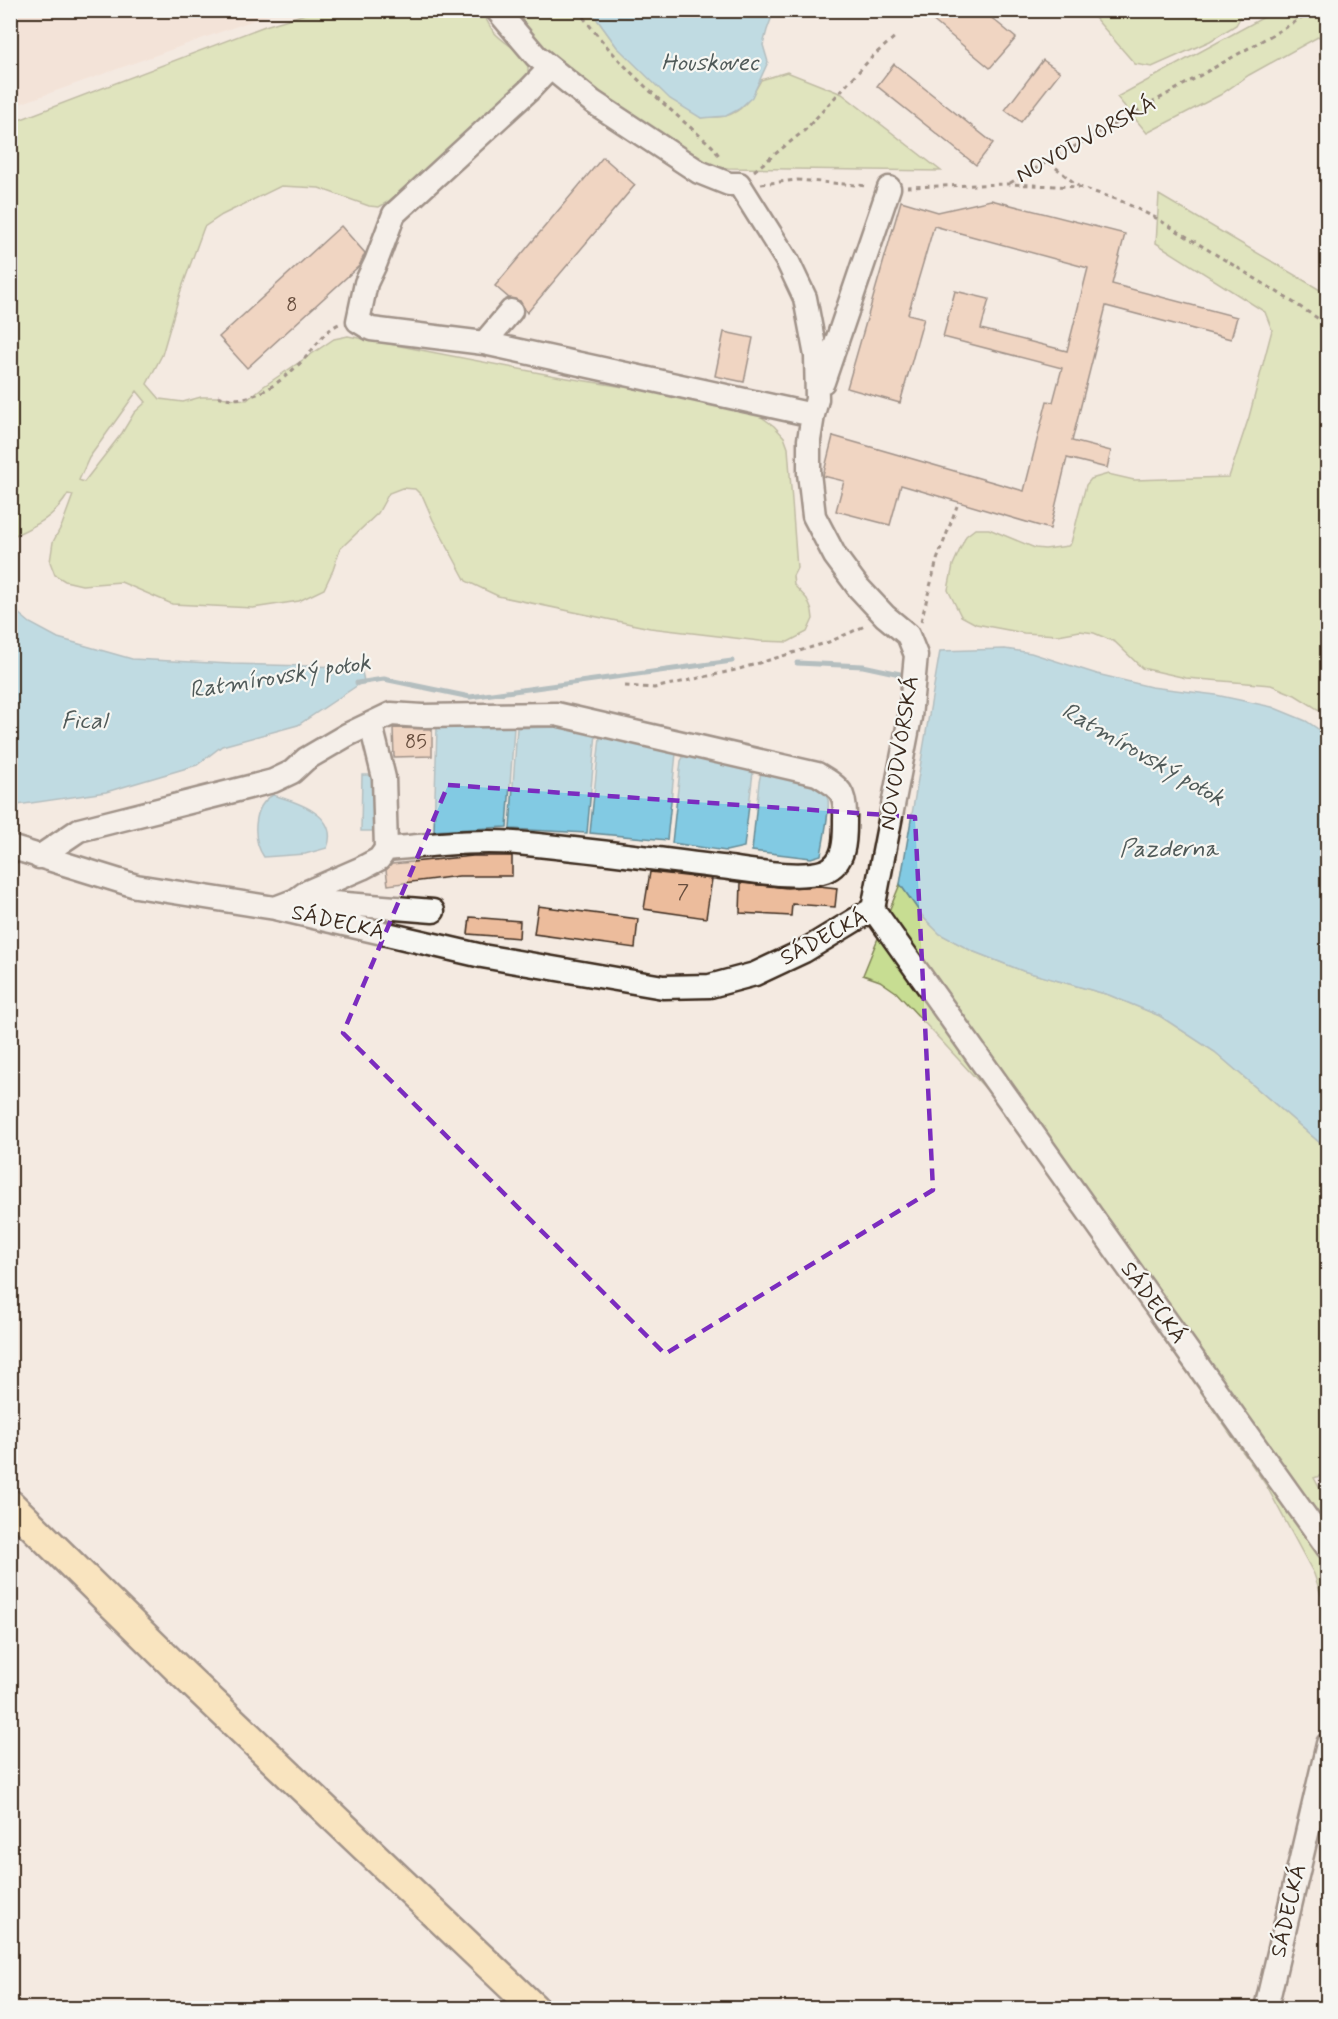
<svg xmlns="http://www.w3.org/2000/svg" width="1338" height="2019" viewBox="0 0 1338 2019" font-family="Mynerve,sans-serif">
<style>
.built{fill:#f2dccc}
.green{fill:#c7dd92;stroke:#818458;stroke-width:1.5;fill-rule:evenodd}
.water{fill:#82cae3;stroke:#668a94;stroke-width:1.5}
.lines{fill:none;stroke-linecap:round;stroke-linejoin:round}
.stream{stroke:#668a94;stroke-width:5}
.building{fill:#ecbc9c;stroke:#3b2a1e;stroke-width:1.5}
.minor-casing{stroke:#3b2a1e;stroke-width:27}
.major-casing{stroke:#3b2a1e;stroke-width:33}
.path{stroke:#3b2a1e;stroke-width:3;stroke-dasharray:4.5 4.5;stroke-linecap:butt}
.minor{stroke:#f6f6f2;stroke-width:22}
.major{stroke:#ffdd96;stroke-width:28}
.marked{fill:none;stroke:#7b2cbf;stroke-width:4.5;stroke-dasharray:12 8;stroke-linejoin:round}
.labels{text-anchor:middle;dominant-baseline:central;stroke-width:4.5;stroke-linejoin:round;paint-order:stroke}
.number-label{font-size:20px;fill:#674e3e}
.street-label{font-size:22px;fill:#3b2a1e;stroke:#f6f6f2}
.water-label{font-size:24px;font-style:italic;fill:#505a59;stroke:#f6f6f2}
</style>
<rect width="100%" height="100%" fill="#f4eae1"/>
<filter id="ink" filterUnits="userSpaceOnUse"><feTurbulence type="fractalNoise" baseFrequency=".0167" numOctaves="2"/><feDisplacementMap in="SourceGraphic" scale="12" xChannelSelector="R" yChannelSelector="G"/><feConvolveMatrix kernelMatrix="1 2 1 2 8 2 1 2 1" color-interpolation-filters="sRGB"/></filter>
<g filter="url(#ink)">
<!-- built -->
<path class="built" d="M11,11H279L11,107Z"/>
<!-- green -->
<path class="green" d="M329,10L481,11C485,17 489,25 493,31C508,50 542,55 522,86L389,201L379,207L369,206L319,188L281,186L222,215L204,227L180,293L162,355L147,384L160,399L183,402L201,397H218L247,400L264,386L334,339L348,336L561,377L724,403L753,411L774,426L784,437L788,448L797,568L793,576L794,585L807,599L812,611L813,619L807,632L788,642L760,641L650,628L498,596L466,581L433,520L423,497L415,489L402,488L389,493L378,513L340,549L333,570L324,589L299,601L253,608L172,604L121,582L82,585L65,581L55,575L50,562L53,542L62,525L73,495L68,494C54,518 35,526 11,537V123L265,26L305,14ZM137,391L146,402L134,413L122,433L84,482L79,480L89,458Z
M508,11H591L617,47L701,118C709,116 717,118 725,116C743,113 753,94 761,80L787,72L842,94L941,171L728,168L703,165L636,124L579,75L538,45Z
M1089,11L1240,10V18L1236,25L1210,41L1152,67L1135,64Z
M1275,11H1327V32L1249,75L1220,95L1147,133L1117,97Z
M1159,195L1327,294V715L1295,695L1271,685L1186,678L1142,668L1115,642L1094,633L1080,631L1058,635L1024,633L976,624L961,616L948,590L953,565L966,536L975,529H989L1035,548L1045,549L1068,546L1071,543L1086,485L1091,479L1108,474L1134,480L1229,477L1249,417L1272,330L1265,312L1156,243Z
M900,884L924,918L940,934L972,951L1023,971L1109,995L1160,1016L1215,1052L1327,1149L1328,1473L1314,1478L1327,1502V1618L1325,1606L1314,1574L1266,1485L997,1101L896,992L880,981L863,975Z"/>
<!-- water -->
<path class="water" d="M591,11H774L767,30L763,45L768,62L752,97L739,109L726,116L701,118L670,99L617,47Z
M11,607L30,623L58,638L132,659L231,664L349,667L362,672L364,681L298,725L222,746L197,765L106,792L11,806Z
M1005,649L1031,653L1097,674L1151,687L1216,695L1272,707L1306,721L1327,735V1149L1215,1052L1160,1016L1109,995L1023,971L972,951L940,934L924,918L900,884L940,651Z
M437,727H514L507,827L434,831Z
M560,727L596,733L587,833L510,829L517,728Z
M605,734L676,753L667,840L590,833L600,737Z
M685,754L753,772L744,847L726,851L672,843L681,761Z
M761,773C777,777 824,782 828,800C830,810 823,843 821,855L811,858L752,851L759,782Z
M362,775H372L373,831H361Z
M273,795C297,802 340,815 327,848L305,854L264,857C252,840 252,806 273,795Z"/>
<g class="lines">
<!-- stream -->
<path class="stream" d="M797,663L863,666L900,674
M357,683L384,679L470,697L732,661"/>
</g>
<!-- building -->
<path class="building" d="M938,10H982L1016,38L990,68L931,19Z
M1043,60L1060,72L1021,122L1005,110Z
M894,64L993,143L976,165L877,86Z
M603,157L635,185L527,313L520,301L509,298L495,286Z
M991,200L1125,234L1112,284L1237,317L1231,339L1106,306L1072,441L1111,451L1107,468L1067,458L1050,529L901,485L890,525L836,511L844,481L823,476L833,436L1024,491L1047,401L1053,402L1062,368L943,337L955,291L989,299L981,329L1067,351L1088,268L934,226L908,314L924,318L900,403L847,388L901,201L938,212Z
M341,226L365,253L359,266L247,368L219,337Z
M724,332L753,338L744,382L715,376Z
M393,728L432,729V756L394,757Z
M473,856H512V876H459L388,885L386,870L392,864Z
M650,872L712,879L706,918L644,909Z
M741,883L787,888L819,886L837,888L835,907L792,904L791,916L740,913Z
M538,906L638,919L635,948L534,934Z
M470,917L520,921L519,938L468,934Z"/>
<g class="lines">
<defs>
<path id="minor" d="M497,10L536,56L593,102L699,172L729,184H739L788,262L805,298L816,356L817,399L813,415L809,440V473L814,516L835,556L858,587L885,616L908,635L916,655L910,717L873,909
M550,68L529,90L394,214L376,262L366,283L358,321L371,329L484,343L813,415
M484,343L511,311
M823,382L889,188
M10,847L136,886L275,908L482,956L663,987L710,986L755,974L804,951L873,909
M39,857L79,830L273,781L292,772L306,759L347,735L391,714L422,716L556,714L817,774C840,788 846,791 845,820C845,838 846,863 825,871C800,880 748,870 721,867C656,859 591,850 527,844C480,839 432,845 386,849
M296,900L433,911
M275,908L296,900L307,892L362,868L379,859L386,849L384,778L371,725
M873,909L1328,1548
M1266,2008L1328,1744"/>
<path id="major" d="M10,1504L183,1674L534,2008"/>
</defs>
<!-- minor casing -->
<use href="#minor" class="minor-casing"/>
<!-- major casing -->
<use href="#major" class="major-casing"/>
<!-- path -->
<path class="path" d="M578,10C616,63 663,104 712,146L720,157
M1049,162L1078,186
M754,171L805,130L873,56L896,36
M1010,183L1316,10
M761,184L797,180L868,186
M907,187L1009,184L1079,187L1119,200L1156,218L1274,290L1328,325
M218,396C251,408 284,380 306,357C317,345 324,331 339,324
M921,621L937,560L957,506
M625,686L654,688L736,670L829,642L867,625"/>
<!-- minor -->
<use href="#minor" class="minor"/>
<!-- major -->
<use href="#major" class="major"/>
</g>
</g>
<!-- marked area -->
<path d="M0 0H1338V2019H0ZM448,785L915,817L933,1190L665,1354L343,1033Z" fill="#f4eae1" fill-opacity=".55" fill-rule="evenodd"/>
<path class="marked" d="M448,785L915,817L933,1190L665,1354L343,1033Z"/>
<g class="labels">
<!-- number labels -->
<g class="number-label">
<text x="292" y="305">8</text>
<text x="416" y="742">85</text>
<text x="683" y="892">7</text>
</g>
<!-- street labels -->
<g class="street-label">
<text transform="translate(1086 140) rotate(-29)">NOVODVORSKÁ</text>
<text transform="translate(900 753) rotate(-81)">NOVODVORSKÁ</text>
<text transform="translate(338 923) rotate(13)">SÁDECKÁ</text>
<text transform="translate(824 938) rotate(-28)">SÁDECKÁ</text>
<text transform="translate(1153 1303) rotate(54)">SÁDECKÁ</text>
<text transform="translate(1289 1911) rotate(-77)">SÁDECKÁ</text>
</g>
<!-- water labels -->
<g class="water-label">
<text x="710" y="63">Houskovec</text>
<text transform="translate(280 677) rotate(-9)">Ratmírovský potok</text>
<text x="84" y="721">Fical</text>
<text transform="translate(1143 755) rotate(30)">Ratmírovský potok</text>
<text x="1169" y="849">Pazderna</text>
</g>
</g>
<!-- margin -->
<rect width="1338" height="2019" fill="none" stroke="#f6f6f2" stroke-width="36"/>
<rect x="18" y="18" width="1302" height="1983" fill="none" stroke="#3b2a1e" stroke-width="2" filter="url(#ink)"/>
</svg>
